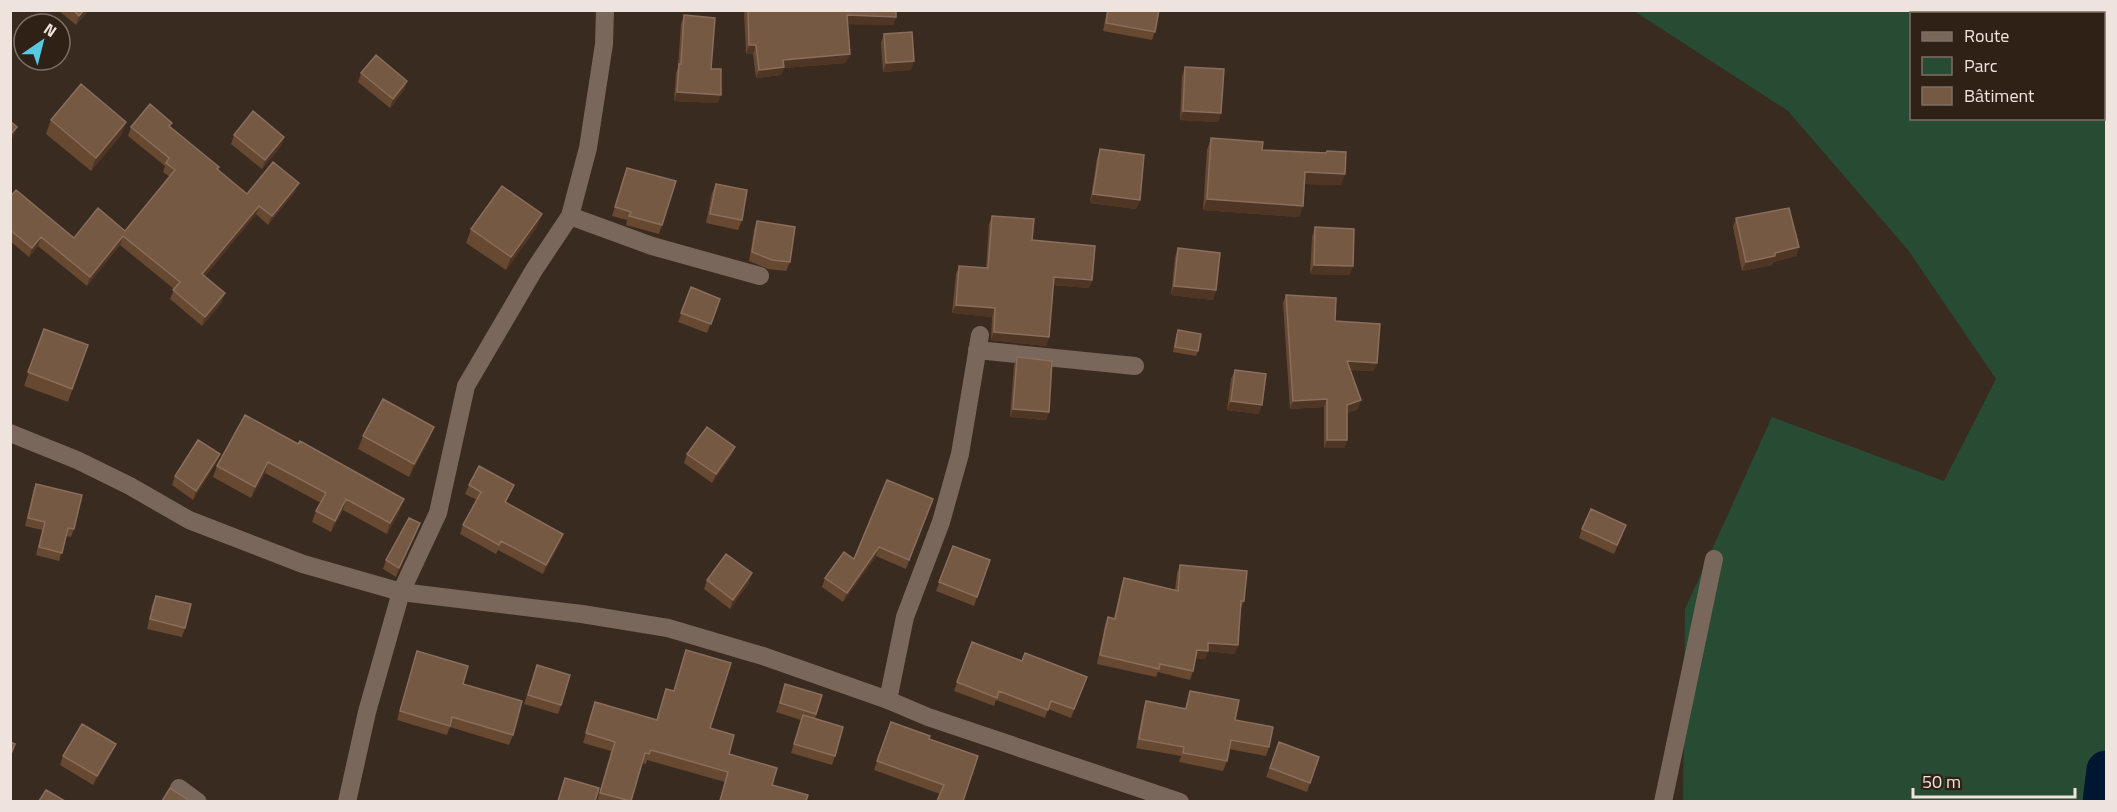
<svg xmlns="http://www.w3.org/2000/svg" width="2117" height="812" viewBox="0 0 2117 812" font-family="'Titillium Web',sans-serif">
<style>
.green{fill:#274b33;fill-rule:evenodd}
.lines{fill:none;stroke-linecap:round;stroke-linejoin:round}
.river{stroke:#011731;stroke-width:39}
.minor{stroke:#79675c;stroke-width:18}
.tertiary{stroke:#79675c;stroke-width:18}
.wall{fill:#674831}
.shaded-wall{fill:#4f3523}
.building{fill:#765943;stroke:#896e5c;stroke-width:1.5}
</style>
<rect width="100%" height="100%" fill="#3a2b21"/>
<!-- green -->
<path class="green" d="M1634,11H2106V801H1683L1685,609L1772,417L1944,481L1996,379L1908,250L1788,111ZM1912,14H2104V118H1912Z"/>
<g class="lines">
<!-- river -->
<path class="river" d="M2102,802L2106,770"/>
<!-- minor -->
<path class="minor" d="M570,216L652,246L760,276
M977,350L1135,366
M888,700L905,617L941,522L960,454L980,335
M179,788L198,802
M347,802L367,712L401,592L438,513L466,386L534,270L570,216L588,148L604,44L605,10
M1663,802L1714,559"/>
<!-- tertiary -->
<path class="tertiary" d="M10,433L77,460L130,486L189,520L303,564L401,592L582,614L668,628L763,656L888,700L928,717L1180,802"/>
</g>
<!-- wall -->
<path class="wall" d="M58,10H89L76,25Z
M744,10H896V17L893,25L847,24L846,63L784,68L781,75L756,78L753,54H746Z
M1107,10H1159L1155,32L1152,40L1103,31Z
M684,15L711,69L718,103L674,101L676,73L678,67L681,24Z
M884,34L911,70L883,72L881,43Z
M1185,67L1221,113L1218,122L1180,120L1182,76Z
M361,73L407,81L404,90L390,108L358,82Z
M51,120L126,122L121,135L91,171L46,134Z
M131,127H171L219,167L218,170L247,194L295,192L268,225L256,214L205,276L222,302L202,326L170,299L174,289L120,245L87,286L38,246L29,257L10,241V197L74,238L125,231L170,177L163,172L165,166L128,136Z
M234,135L284,137L281,146L262,169L231,144Z
M1211,138L1262,150L1326,153L1327,151L1341,185L1305,184L1303,206L1299,217L1203,210L1207,150Z
M1100,149L1140,200L1136,209L1090,203L1097,158Z
M624,177L662,225L659,234L626,225L627,220L612,216Z
M716,184L742,220L738,230L706,223L712,193Z
M992,216L1032,240L1092,280L1089,288L1053,285L1049,337L1046,346L991,340L992,317L952,313L956,274L959,266L986,268L989,224Z
M1736,218L1799,247L1796,256L1773,262L1772,265L1742,271L1733,227Z
M757,221L790,262L786,271L768,269L749,261L754,230Z
M537,227L506,270L466,243L471,229Z
M1315,227L1350,275L1310,274L1312,237Z
M1178,248L1216,290L1213,300L1171,295L1175,257Z
M691,287L720,299L707,333L678,322Z
M1286,295L1335,321L1374,371L1350,370L1358,409L1347,413V440L1344,448H1324V407L1290,409L1283,303Z
M44,329L88,345L68,402L24,386Z
M1178,330L1198,351L1196,356L1173,352L1176,335Z
M1017,357L1049,412L1046,420L1010,417L1014,365Z
M1235,370L1259,414L1227,410L1231,379Z
M245,415L400,510L387,534L343,510L331,532L312,522L316,511L321,503L265,473L251,498L213,477L217,466Z
M363,436L429,440L409,477L358,449Z
M735,447L731,456L712,483L684,463L687,454Z
M216,463L193,500L172,485L175,476Z
M36,484L74,529L71,537L66,536L59,561L36,555L42,530L25,526L33,492Z
M469,485H514L506,503L560,543L543,574L498,550L496,554L460,534L463,525L477,500L465,494Z
M933,499L906,569L876,556L843,602L822,587L825,578L854,559Z
M420,523L396,577L383,569L386,560Z
M1582,529L1623,534L1614,554L1579,538Z
M953,546L990,560L974,606L936,591Z
M1180,565L1244,601L1240,610L1235,654L1208,651L1205,659L1195,658L1193,671L1190,680L1158,672L1156,677L1097,664L1105,625L1108,617L1114,618L1121,587L1124,578L1175,590L1177,573Z
M707,580L749,583L730,609L704,589Z
M156,596L185,628L182,637L147,629L152,605Z
M972,642L1022,661L1087,677L1071,718L1048,709L1045,718L996,700L994,706L954,691Z
M686,650L710,728L729,754L772,785L806,801H719L725,782L647,760L646,764L642,763L631,801H597L611,751L583,743L595,702L657,720L666,689L674,691Z
M417,651L463,684L513,735L509,745L450,727L447,735L397,720Z
M537,665L561,705L558,714L524,704Z
M785,684L822,695L815,719L835,756L832,765L791,753L801,720L776,712Z
M1190,691L1235,720L1269,747L1266,756L1229,749L1227,761L1223,771L1179,762L1181,756L1136,748L1143,710L1146,701L1185,708Z
M891,722L929,739L978,756L940,794L874,770Z
M1279,742L1319,757L1307,792L1266,777Z
M112,753L93,785L60,765L63,756Z"/>
<!-- shaded-wall -->
<path class="shaded-wall" d="M84,10H89L76,25L79,16Z
M847,15L896,17L893,25L843,24Z
M749,45H756L753,54H746Z
M850,54L846,63L784,68L781,75L756,78L759,70L783,60Z
M914,61L911,70L883,72L886,63Z
M407,81L404,90L390,108L393,99Z
M677,92L721,95L718,103L674,101Z
M1183,111L1221,113L1218,122L1180,120Z
M126,122L121,135L91,171L96,158Z
M17,127L14,136L10,140V135Z
M284,137L281,146L262,169L265,160Z
M1305,172L1345,174L1341,185L1301,184Z
M299,183L295,192L268,225L272,216Z
M1093,194L1140,200L1136,209L1090,203Z
M1207,199L1303,206L1299,217L1203,210Z
M259,206L256,214L199,283L202,274Z
M542,214L537,227L506,270L511,257Z
M123,236L120,245L87,286L90,277Z
M41,237L38,246L29,257L32,248Z
M1799,247L1796,256L1773,262L1772,265L1742,271L1746,262Z
M1314,265L1353,266L1350,275L1310,274Z
M1054,277L1092,280L1089,288L1051,285Z
M1174,286L1216,290L1213,300L1171,295Z
M225,293L222,302L202,326L205,317Z
M956,305L995,308L992,317L952,313Z
M994,332L1049,337L1046,346L991,340Z
M1347,361L1377,363L1374,371L1344,369Z
M1327,399L1324,407L1290,409L1293,401Z
M1361,400L1358,409L1344,414L1347,405Z
M1231,401L1262,405L1259,414L1227,410Z
M1013,409L1049,412L1046,420L1010,417Z
M434,427L429,440L409,477L414,464Z
M1327,440H1347L1344,448H1324Z
M735,447L731,456L712,483L716,474Z
M220,454L216,463L193,500L196,491Z
M268,462L265,473L251,498L255,487Z
M346,499L343,510L331,532L335,521Z
M404,499L400,510L387,534L390,523Z
M420,523L417,532L396,577L399,568Z
M563,534L560,543L543,574L546,565Z
M879,547L876,556L843,602L847,593Z
M752,573L749,583L730,609L733,600Z
M1208,643L1238,645L1235,654L1208,651L1205,659L1194,658L1197,650Z
M116,744L112,753L93,785L97,776Z"/>
<!-- building -->
<path class="building" d="M73,10H84L79,16Z
M748,10H896V17L847,15L850,54L783,60L784,67L759,70L756,45H749Z
M1108,10H1159L1155,32L1106,23Z
M684,15L715,18L711,69H721V95L677,92L679,64H681Z
M912,32L914,61L886,63L884,34Z
M376,55L407,81L393,99L361,73Z
M1185,67L1224,69L1221,113L1183,111Z
M81,84L126,122L96,158L51,120Z
M150,104L172,123L169,126L219,167L217,169L247,194L273,162L299,183L272,216L259,206L202,274L225,293L205,317L173,290L180,282L123,236L90,277L41,237L32,248L10,230V197L16,190L74,238L98,208L125,231L175,170L166,163L169,158L131,127Z
M253,111L284,137L265,160L234,135Z
M10,121L17,127L10,135Z
M1211,138L1263,142L1262,150L1326,153L1327,151L1346,152L1345,174L1305,172L1303,206L1207,199Z
M1100,149L1144,155L1140,200L1093,194Z
M627,168L676,181L662,225L629,216L631,212L615,207Z
M716,184L747,190L742,220L710,214Z
M502,186L542,214L511,257L471,229Z
M1789,208L1799,247L1775,253V256L1746,262L1736,218Z
M992,216L1034,219L1032,240L1095,246L1092,280L1054,277L1049,337L994,332L995,308L956,305L959,266L988,268Z
M757,221L795,227L790,262L772,260L752,252Z
M1315,227L1354,229L1353,266L1314,265Z
M1178,248L1220,253L1216,290L1174,286Z
M691,287L720,299L711,324L681,313Z
M1286,295L1336,298L1335,321L1380,324L1377,363L1347,361L1361,400L1347,405V440H1327V399L1293,401Z
M44,329L88,345L72,389L28,372Z
M1178,330L1201,334L1198,351L1175,347Z
M1017,357L1052,361L1049,412L1013,409Z
M1235,370L1266,374L1262,405L1231,401Z
M383,399L434,427L414,464L363,436Z
M245,415L298,444L300,441L404,499L390,523L346,499L335,521L316,511L326,493L268,462L255,487L217,466Z
M707,427L735,447L716,474L687,454Z
M198,440L220,454L196,491L175,476Z
M479,466L514,485L505,502L563,534L546,565L501,541L499,545L463,525L481,492L469,485Z
M887,480L933,499L909,560L879,547L847,593L825,578L844,552L854,559Z
M36,484L82,495L74,529L68,528L62,553L39,547L45,522L28,518Z
M1591,509L1626,525L1617,545L1582,529Z
M409,518L420,523L399,568L386,560Z
M953,546L990,560L977,597L939,582Z
M726,554L752,573L733,600L707,580Z
M1180,565L1247,571L1244,601H1241L1238,645L1208,643V651L1197,650L1193,671L1160,664L1159,669L1100,655L1108,617L1115,619L1124,578L1178,591Z
M156,596L191,604L185,628L150,619Z
M972,642L1022,661L1025,653L1087,677L1074,709L1051,701L1048,710L999,691L997,698L957,682Z
M686,650L731,663L710,728L734,735L729,754L777,768L772,785L808,795L806,801H720L728,772L651,750L649,754L645,753L631,801L600,793L615,742L586,733L595,702L657,720L666,689L674,691Z
M417,651L468,666L463,684L522,701L513,735L452,717L450,726L400,711Z
M537,665L570,675L561,705L528,695Z
M785,684L822,695L816,714L780,703Z
M1190,691L1239,700L1235,720L1273,727L1269,747L1231,740L1227,761L1183,753L1184,747L1139,739L1146,701L1186,709Z
M803,715L843,727L835,756L794,744Z
M891,722L930,736L929,739L978,756L963,801H937L944,785L877,761Z
M82,724L116,744L97,776L63,756Z
M10,742L15,744L10,757Z
M1279,742L1319,757L1310,783L1270,768Z
M565,778L599,788L595,801H558Z
M170,788L190,801H162Z
M46,790L65,801H39Z"/>
<!-- border -->
<rect width="2117" height="812" fill="none" stroke="#efe4dd" stroke-width="24"/>
<!-- legend -->
<rect x="1910" y="12" width="195" height="108" fill="#302117" stroke="#7c6f66" stroke-width="1.5"/>
<rect x="1922" y="32" width="30" height="9" fill="#79675c" stroke="#7c6f66" stroke-width="1.5"/>
<text x="1964" y="42" font-size="18" fill="#efe4dd">Route</text>
<rect x="1922" y="57" width="30" height="18" fill="#274b33" stroke="#7c6f66" stroke-width="1.5"/>
<text x="1964" y="72" font-size="18" fill="#efe4dd">Parc</text>
<rect x="1922" y="87" width="30" height="18" fill="#765943" stroke="#7c6f66" stroke-width="1.5"/>
<text x="1964" y="102" font-size="18" fill="#efe4dd">Bâtiment</text>
<!-- north arrow -->
<g transform="translate(42 42) rotate(35)"><circle r="28" fill="#302117" stroke="#7c6f66" stroke-width="1.5"/>
<path d="M0-4.5L10 22L0 15L-10 22Z" fill="#57c9e2"/>
<text y="-9" font-size="16" font-weight="bold" text-anchor="middle" fill="#efe4dd">N</text>
</g>
<!-- scale -->
<path d="M1913 788v9h162v-9" fill="none" stroke="#efe4dd" stroke-width="3"/>
<text x="1922" y="788" font-size="18" fill="#efe4dd" stroke="#302117" stroke-width="4.5" paint-order="stroke">50 m</text>
</svg>
